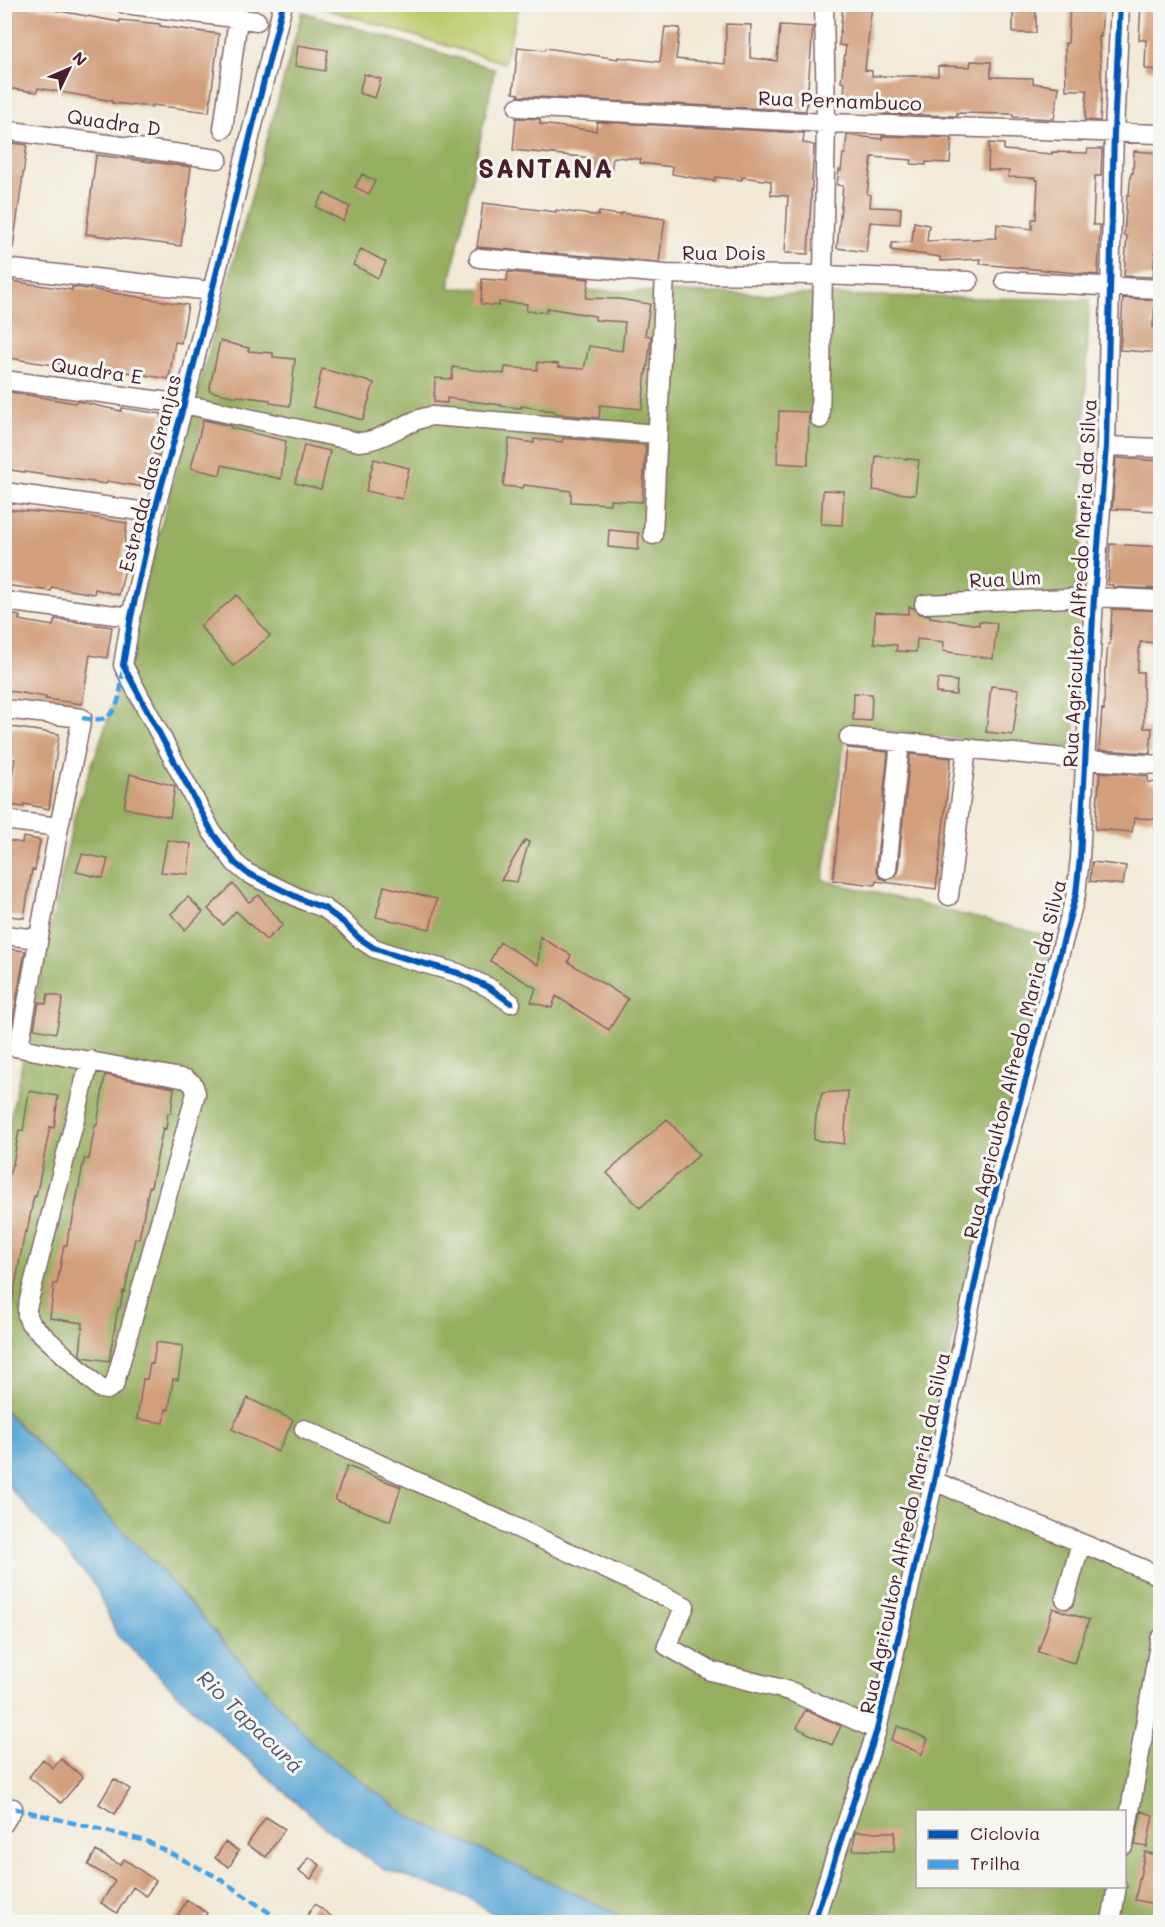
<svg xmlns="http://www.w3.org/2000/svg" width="1165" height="1927" viewBox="0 0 1165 1927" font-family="Mali,sans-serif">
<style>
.green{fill:#becb6d;stroke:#84754c;stroke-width:1.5}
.forest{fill:#96af60;stroke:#706746;stroke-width:1.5;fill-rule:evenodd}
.water{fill:#5da9d6;stroke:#546480;stroke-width:1.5}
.building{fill:#d29f7b}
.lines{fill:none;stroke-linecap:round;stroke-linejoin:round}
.minor-casing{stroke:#856667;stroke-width:21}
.minor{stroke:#fff;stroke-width:18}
.quiet{stroke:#40a2eb;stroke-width:4.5;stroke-dasharray:9 4.5;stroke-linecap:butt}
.cycleway-casing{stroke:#f6f6f2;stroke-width:10}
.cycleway{stroke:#0057b8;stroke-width:6}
.labels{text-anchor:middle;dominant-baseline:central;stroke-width:6;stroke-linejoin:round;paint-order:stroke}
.street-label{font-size:20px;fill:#4a1f2b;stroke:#f6f6f2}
.water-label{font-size:21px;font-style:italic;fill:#52566f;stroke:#f6f6f2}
.district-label{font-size:26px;font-weight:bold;letter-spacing:1.5px;fill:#4a1f2b;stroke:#f6f6f2}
</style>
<rect width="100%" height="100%" fill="#f6f6f2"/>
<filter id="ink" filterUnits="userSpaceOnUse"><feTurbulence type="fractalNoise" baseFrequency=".0167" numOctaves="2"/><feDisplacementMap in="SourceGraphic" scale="12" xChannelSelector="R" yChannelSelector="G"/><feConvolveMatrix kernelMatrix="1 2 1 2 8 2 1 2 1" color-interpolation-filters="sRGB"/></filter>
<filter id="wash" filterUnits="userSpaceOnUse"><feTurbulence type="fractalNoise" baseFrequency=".008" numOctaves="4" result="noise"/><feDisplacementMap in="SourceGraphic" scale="24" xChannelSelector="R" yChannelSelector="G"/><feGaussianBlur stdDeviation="1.35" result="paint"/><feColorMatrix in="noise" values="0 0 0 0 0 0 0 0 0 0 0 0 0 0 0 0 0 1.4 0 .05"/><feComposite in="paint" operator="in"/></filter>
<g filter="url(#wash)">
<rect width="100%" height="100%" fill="#f2e9d6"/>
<!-- green -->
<path class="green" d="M313,5H519L504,63Z"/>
<!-- forest -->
<path class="forest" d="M302,12L495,69L449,288L1089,300L1074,748L847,729L823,880L1053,937L971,1259L922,1478L1160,1579V1922H625L612,1911L408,1816L315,1746L162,1571L5,1410V1144L75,813L109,716ZM918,1812H1124V1886H918Z"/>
<!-- water -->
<path class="water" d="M4,1410L156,1565L315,1746L408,1816L612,1911L625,1922H505L469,1898L382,1868L324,1827L212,1727L117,1635L95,1585L21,1500L5,1483Z"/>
<g id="blocks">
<!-- building -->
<path class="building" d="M8,4L48,9L120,22V20L160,24V26L219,34L209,112L152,105V107L112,103V101L38,88L37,92L4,88V34Z
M843,4H872L865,70L872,71V76H938V66L970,67L971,61L991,62V77L1033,78V83L1059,87L1054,119L1013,117V114L957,113V116L882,114V111L843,105L845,83L841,82L846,46L839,45Z
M1017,4H1036V33H1013V13H1016Z
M1070,4H1103L1101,37L1099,36L1102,90L1100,121L1085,120L1087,90H1066L1065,43H1068Z
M1141,4H1161V70L1145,69L1146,40H1139Z
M726,24L751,25L750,58L777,61L780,25L813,27L806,111L518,96L519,94L513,93L518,47L545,50L546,48L618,59V57L660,62L665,27L680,28L676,59L725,64Z
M298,45L328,50L325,71L295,66Z
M364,74L381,79L375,98L359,93Z
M516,118L540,119V124L596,131L597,122L804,133L803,143L814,145L808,254L785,253L788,196L771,195V181L742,177V180L715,177V181L694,178L672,174L673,167L640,163L641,159L613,157L611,173L591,170L592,158L513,150Z
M847,135L882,139V136L952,138L950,163L926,162V165L911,164L912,160L872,157L867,194L871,195L870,207L901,208L900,224L870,222L866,252L837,248L843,186L837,185L839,170L841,171L843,154H845Z
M4,142L27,145L13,248L4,247Z
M989,143L1004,144V150L1052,154V152L1087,153L1088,149H1102L1101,176H1095L1093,225H1100L1098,275L980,264L981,259L940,261V257L891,250L892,243L912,242L914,222L929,225L927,241L996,238L997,224L1032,229V219H1036L1038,180H1035V178L1008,177L1009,171L988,170Z
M1134,151L1161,153V238H1156L1153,277L1124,276L1127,236H1124L1127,195H1129L1131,173H1133Z
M96,155L191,167L181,246L86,234Z
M362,174L375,181L369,194L355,187Z
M324,193L350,207L343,221L316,207Z
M483,203L556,212V210L598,216L599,212L621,215L622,213L665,219L659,262L477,247Z
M361,249L386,262L378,278L353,265Z
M508,272L589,279L586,298L619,299L650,304L645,335L651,336L650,346L647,371L646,370L642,409L600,405L599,418L566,415L554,413V411L521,406V408L501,406V405L447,398V403L434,402L435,378L452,379L453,367L504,374L505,367L537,370L538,362L558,364V367L584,369L589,346L622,351L625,322L595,320V316L547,308V312L526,311L527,304L499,302V306L481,304L482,279L507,281Z
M4,280L72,290V287L95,290L188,305L181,343L175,342L169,379L120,371V374L98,371L55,363V365L33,362L4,357Z
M1123,298L1155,300L1153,327H1161V353L1120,350Z
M220,341L249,348L248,351L273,353V357L295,359L290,406L270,403V400L238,396L237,397L209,391Z
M322,369L374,383L363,420L313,407Z
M4,391L75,403L77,401L121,411L122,408L162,414L154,454L158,455L149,488L107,481L106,484L4,469Z
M779,411L809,412L808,465L777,463Z
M203,420L231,426V428L286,441L281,479L222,465L220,475L191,468Z
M563,438L646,445L642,502L610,500V504L571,502V491L524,485L523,488L503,486L509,439L534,443V439L562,442Z
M304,445L330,451L321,489L295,483Z
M876,456L919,460L915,495L873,490Z
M1116,458L1161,461V511L1112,509Z
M374,459L409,468L402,499L366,491Z
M823,490L844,491L842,525L821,524Z
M4,509L84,516L127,523L122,563L126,564L119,595L95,589L94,594L52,587L51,591L4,585Z
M609,530L639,533L638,550L608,547Z
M1110,544L1161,547V589L1113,587V585H1108Z
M237,595L270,636L233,666L200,626Z
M909,607L914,608L919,614L930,615V617L979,625V621L997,623L993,659L943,651L944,642L917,639L916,652L896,651L897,645L874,643L875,612L908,614Z
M1112,609L1161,611V643L1140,642L1137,672H1143L1144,728H1152L1150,753L1099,750L1102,709L1104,710L1105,668H1106L1108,644H1110Z
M4,613L20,616L19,620L53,626L55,619L112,627L107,658L90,655L82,704L45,699L46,697L4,690Z
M938,679L957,681L956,695L936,693Z
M991,686L1019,689L1013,735L986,732Z
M854,693L872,694L871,721L853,720Z
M4,726L59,734L49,809L24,804V807L7,805L15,759L4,757Z
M847,748L888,752L876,868L880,878L886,880L896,876L898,870L910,754L951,758L936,889L876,881L875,885L833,880Z
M1100,772L1148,776V782L1161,783L1159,819L1134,818L1132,832L1095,829Z
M130,774L175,786L170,817L124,808Z
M23,837L40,840L35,870L32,869L24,918L4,915V840L22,843Z
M167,840L191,844L188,874L161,872Z
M525,840L529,842L517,882L501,880Z
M82,854L108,859L103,878L76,872Z
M1092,862L1126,866L1123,885L1090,881Z
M233,884L249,902L259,895L283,925L266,940L236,911L223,925L208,909Z
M384,886L437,899L430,929L376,917Z
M188,897L203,912L185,930L171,914Z
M540,937L571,955L568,962L628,999L609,1030L556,996L552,1008L531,1002L536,988L490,961L500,942L538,965Z
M9,949L25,951L12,1025L4,1024V950H9Z
M48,994L63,997L56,1033L34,1029L39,1002L46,1004Z
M105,1075L174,1088L171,1113H168L166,1129L163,1128L151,1187H149L139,1239L135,1238L125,1292L123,1291L120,1308H118L109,1361L83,1357L80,1354L83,1323L50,1318L54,1284H57L64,1245H67L69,1229H71L84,1159H89L95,1125H97Z
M29,1091L58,1096L54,1128L50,1127L36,1197L34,1196L27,1232L25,1231L12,1303L4,1302V1197L12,1164H13L19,1130L23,1131Z
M848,1091L844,1144L814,1140L816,1116L822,1093Z
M667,1119L699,1155L640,1208L607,1173Z
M156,1342L183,1346L178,1380L173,1379L169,1410L166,1409L164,1423L137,1419L143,1379H147L150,1363L153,1364Z
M248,1398L293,1420L278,1452L232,1429Z
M347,1466L401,1487L390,1521L335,1500Z
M1053,1608L1089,1620L1074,1663L1038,1652Z
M805,1710L841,1726L832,1745L797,1728Z
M898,1726L928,1739L922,1754L891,1740Z
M43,1759L53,1768L61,1759L83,1777L61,1803L29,1777Z
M114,1779L130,1789L115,1814L99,1804Z
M1141,1811L1153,1815L1147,1847L1135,1845Z
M266,1817L285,1829L266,1857L247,1845Z
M855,1832H895L894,1851L853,1850Z
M225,1842L239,1851L229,1867L215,1858Z
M96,1851L120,1865L124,1859L156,1881L146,1896L133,1887L117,1913L101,1903L115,1881L88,1865Z
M1145,1852L1161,1856V1877L1155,1904L1135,1900Z
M309,1857L320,1865L311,1879L299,1871Z
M187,1900L207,1913L201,1923H173Z
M315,1904L340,1923H302Z"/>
</g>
</g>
<g filter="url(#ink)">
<use href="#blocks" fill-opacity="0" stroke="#856667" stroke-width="1.5"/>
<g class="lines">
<defs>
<path id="minor" d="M125,4L257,21
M283,4L184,404L154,513L131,617L123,665L212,832L235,863L247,873L305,901L324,908L343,922L359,938L374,948L390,954L458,973L488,987L511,1003
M518,107L826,123L1160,134
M223,129L238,19
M4,130L218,159
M479,258L665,274L823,275L969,281
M4,268L212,291
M1005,281L1160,289
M4,380L184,404L359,442C385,441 407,419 432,416L657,434
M820,419L826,123L824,4
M1106,446L1160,448
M4,492L154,513
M653,535L665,274
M4,601L131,617
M924,604L1094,597L1160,600
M4,709L82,718L59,827L19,1047
M849,737L1085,760L1160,765
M4,820L59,827
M887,869L900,742
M949,896L967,748
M4,935L38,939
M4,1045L186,1079L193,1084L196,1093L114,1386L107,1390L101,1389L30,1323L27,1316V1308L90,1060
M304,1429L685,1606L667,1646L711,1671L790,1691L877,1730
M934,1481L1081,1543
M1065,1599L1081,1543L1160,1576
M4,1823L13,1808
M1124,1845L1160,1639
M814,1922L877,1730L934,1481L989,1215L1076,894L1080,858L1094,597L1106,446L1114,132L1120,4
M1111,1922L1117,1886"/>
</defs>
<!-- minor casing -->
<use href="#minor" class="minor-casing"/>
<!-- minor -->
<use href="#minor" class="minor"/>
<!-- quiet -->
<path class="quiet" d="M82,718C88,719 95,720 101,719C122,715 121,682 123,666
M4,1801L13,1808L146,1841L217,1877L283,1922"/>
<defs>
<path id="cycleway" d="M283,4L184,404L154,513L131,617L123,665L212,832L235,863L247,873L305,901L324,908L343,922L359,938L374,948L390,954L458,973L488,987L511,1003
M814,1922L877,1730L934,1481L989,1215L1076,894L1080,858L1094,597L1106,446L1114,132L1120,4"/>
</defs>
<!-- cycleway casing -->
<use href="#cycleway" class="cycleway-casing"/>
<!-- cycleway -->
<use href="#cycleway" class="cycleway"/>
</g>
</g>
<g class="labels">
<!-- street labels -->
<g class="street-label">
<text transform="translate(840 100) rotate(2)">Rua Pernambuco</text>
<text transform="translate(114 122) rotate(8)">Quadra D</text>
<text x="724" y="252">Rua Dois</text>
<text transform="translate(97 370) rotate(8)">Quadra E</text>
<text transform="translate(149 473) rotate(-76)">Estrada das Granjas</text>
<text transform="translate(1005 578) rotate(-3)">Rua Um</text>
<text transform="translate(1079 583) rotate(-87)">Rua Agricultor Alfredo Maria da Silva</text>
<text transform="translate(1014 1059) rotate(-76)">Rua Agricultor Alfredo Maria da Silva</text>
<text transform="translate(904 1533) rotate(-78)">Rua Agricultor Alfredo Maria da Silva</text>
</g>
<!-- water labels -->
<g class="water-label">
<text transform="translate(251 1721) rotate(44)">Rio Tapacurá</text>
</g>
<!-- district labels -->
<g class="district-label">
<text x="546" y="168">SANTANA</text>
</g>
</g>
<!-- margin -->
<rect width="1165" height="1927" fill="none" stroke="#f6f6f2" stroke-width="24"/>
<!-- legend -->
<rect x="916" y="1810" width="210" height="78" fill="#f6f6f2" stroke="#b1a0a2" stroke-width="1.5"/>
<rect x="928" y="1830" width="30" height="9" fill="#0057b8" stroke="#b1a0a2" stroke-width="1.5"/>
<text x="970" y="1840" font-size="18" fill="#4a1f2b">Ciclovia</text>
<rect x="928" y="1860" width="30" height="9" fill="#40a2eb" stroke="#b1a0a2" stroke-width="1.5"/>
<text x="970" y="1870" font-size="18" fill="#4a1f2b">Trilha</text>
<!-- north arrow -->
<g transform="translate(69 69) rotate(46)" stroke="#f6f6f2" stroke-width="4.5" paint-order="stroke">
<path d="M0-4.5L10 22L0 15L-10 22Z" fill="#4a1f2b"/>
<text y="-9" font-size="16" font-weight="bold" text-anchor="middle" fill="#4a1f2b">N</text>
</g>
</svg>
